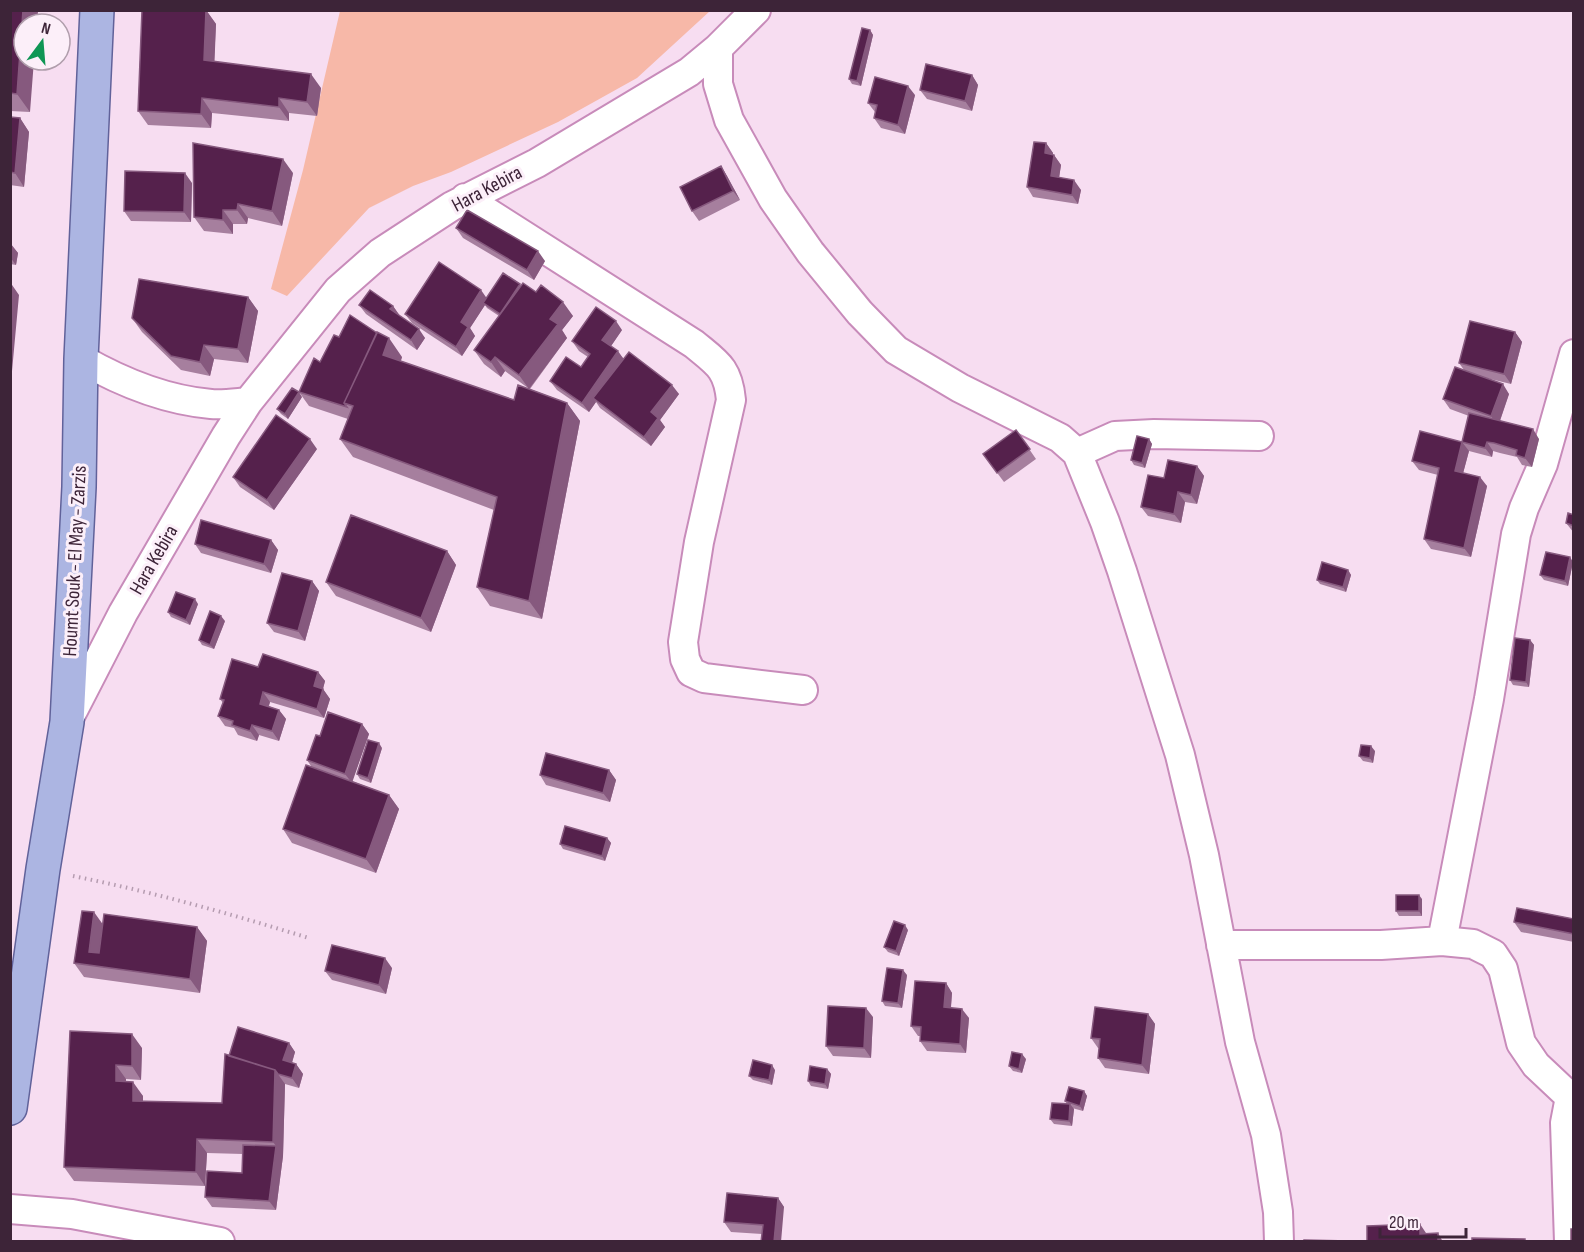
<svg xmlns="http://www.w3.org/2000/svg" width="1584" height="1252" viewBox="0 0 1584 1252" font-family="'Sofia Sans Condensed',sans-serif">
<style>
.green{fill:#f7b8a8}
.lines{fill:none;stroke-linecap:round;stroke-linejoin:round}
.minor-casing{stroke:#c88bba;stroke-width:32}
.major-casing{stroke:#61629a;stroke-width:36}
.path{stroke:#b59cb0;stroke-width:4;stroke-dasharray:1.5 4.5;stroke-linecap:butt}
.minor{stroke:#fff;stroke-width:28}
.major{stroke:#acb5e2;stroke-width:33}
.wall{fill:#a67f9e}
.shaded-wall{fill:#86597e}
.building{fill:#55214c;stroke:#86597e;stroke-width:1.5}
.labels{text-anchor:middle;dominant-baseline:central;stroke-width:6;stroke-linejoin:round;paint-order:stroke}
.street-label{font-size:20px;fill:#3d2438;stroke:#fceff9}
</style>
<rect width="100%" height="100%" fill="#f7ddf1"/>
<!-- green -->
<path class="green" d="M340,11H710L637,78L558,122L451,172L413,186L369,208L287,296L271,289L303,170Z"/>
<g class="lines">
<defs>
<path id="minor" d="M718,48V84L729,120L773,199L810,252L860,313L896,350L960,388L1060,438L1077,453L1105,522L1122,571L1180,755L1204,855L1240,1042L1266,1135L1278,1212L1279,1242
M465,198L694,344C717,363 728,368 731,400L699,542L683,642L685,659L691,672L704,678L803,690
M81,359C121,382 165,400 211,404C223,405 236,403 248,402
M1077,453L1115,436L1154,434L1259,436
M68,720L123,613L226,436L248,402L338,290L380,253L452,206L537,163L689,72L718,48L756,10
M1442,941L1489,699L1516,534L1524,508L1543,464L1574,354
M1221,945H1381L1442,941L1473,944L1493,954L1503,969L1521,1043L1536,1065L1570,1097
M10,1209L72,1214L220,1242
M1569,1242L1565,1123L1570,1097"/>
<path id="major" d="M10,1108L43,869L67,722L79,487L81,359L97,10"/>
</defs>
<!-- minor casing -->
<use href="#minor" class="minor-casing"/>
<!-- major casing -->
<use href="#major" class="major-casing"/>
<!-- path -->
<path class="path" d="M73,876C153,892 231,914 309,938"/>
<!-- minor -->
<use href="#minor" class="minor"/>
<!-- major -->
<use href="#major" class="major"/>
</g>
<!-- wall -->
<path class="wall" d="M10,10H38L37,24H24L30,112L10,111Z
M142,10H206L216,24L214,61L321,88L317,116L289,113V121L212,113L211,128L148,125L138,111Z
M870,30L873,35L861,86L852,84L849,79Z
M972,75L978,85L972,111L927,99L920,90Z
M915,95L905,134L881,128L874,118L875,112L868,103Z
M10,117L20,118L29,132L24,187L10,185Z
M1046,143L1053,153V155H1054L1061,165L1059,177L1081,190L1078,204L1033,197L1027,187Z
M721,166L727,176L740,200L699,221L692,211Z
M293,173L282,226L248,218L247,224H233V234L204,231L194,217Z
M192,183L191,222L131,221L124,211Z
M456,228L545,261L534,280L463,238Z
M10,244L18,253L16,265L10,264Z
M520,284L521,286L536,292L573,316L562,330L567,338L530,389L567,403L580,421L542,619L490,606L477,587L494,510L353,457L340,439L348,419L309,406L299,392L320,362L402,357L401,361L514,400L528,388L505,371L501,377L484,364L474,350L499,316L487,308L485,305L470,328L475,336L462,356L412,323L405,314L487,298Z
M248,297L258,311L248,363L214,359L210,376L181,370L142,332L132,318Z
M359,305L393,306L400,316L425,338L417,350L366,314Z
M622,330L611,346L624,359L679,394L660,420L665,427L651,446L600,408L596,402L589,412L557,390L550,381L581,367L588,357L579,351L572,341Z
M1515,332L1522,342L1511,384L1482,377L1509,394L1500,421L1539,439L1532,467L1522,465L1517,457L1500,453L1493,451L1492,457L1469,451L1463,473L1487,486L1471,557L1431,549L1424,539L1438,475L1419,470L1412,461L1462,442L1469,416L1450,409L1443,399L1464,370L1459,363Z
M302,397L288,419L281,414L277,409Z
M1016,430L1036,459L1004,482L983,454Z
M1149,439L1152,444L1145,468L1134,465L1131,460Z
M317,449L274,510L240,487L233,477Z
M1197,466L1204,476L1197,504L1185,502L1181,523L1148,516L1141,507L1164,478Z
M1574,515V533L1566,523Z
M271,540L278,550L271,573L201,553L195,544Z
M447,551L456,565L431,632L336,596L326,582Z
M1573,562L1568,586L1544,580L1540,575Z
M1348,570L1351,575L1346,592L1320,584L1317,580Z
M312,581L319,591L305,641L274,632L267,623Z
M198,604L190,625L171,617L168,612Z
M225,621L214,649L202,645L199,640Z
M1530,640L1534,645L1529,687L1513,685L1510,680Z
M258,667L318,672L325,681L323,689L330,699L324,718L270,702L269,706L279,710L286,719L279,741L259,735L257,741L238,735L234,728L225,726L218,716L223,703L220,699Z
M362,724L369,734L352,781L389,795L399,809L376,873L292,843L283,829L311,766L307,760L320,736Z
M382,748L371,783L360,779L357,774Z
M1375,751L1373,763L1363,761L1359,756Z
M609,770L616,780L610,802L546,785L540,775Z
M607,838L611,843L605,861L563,849L560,844Z
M1422,899V916H1399L1396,911Z
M1574,919V942L1521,932L1514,922Z
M103,925L197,927L207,941L200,993L84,977L74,963Z
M908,930L899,956L888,952L884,947Z
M392,968L386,994L332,980L325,971Z
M907,975L902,1008L885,1006L882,1001Z
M946,983L952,993L951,1008L969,1018L966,1053L927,1051L920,1041L921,1036H918L911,1026Z
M1148,1014L1155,1024L1149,1074L1105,1068L1098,1058L1099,1048H1098L1091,1038Z
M873,1017L871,1058L833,1056L826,1046Z
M70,1031L142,1048L141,1080L126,1079V1082L143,1096V1101L222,1103L229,1056L289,1043L295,1052L292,1063L296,1064L303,1074L299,1088L285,1084L283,1156L276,1210L212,1207L205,1197L242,1173L243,1154L207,1153L205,1186L74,1181L64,1167Z
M1026,1059L1022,1073L1013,1071L1009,1066Z
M827,1069L831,1074L828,1089L811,1086L808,1081Z
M775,1070L772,1085L753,1080L749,1076Z
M1084,1091L1087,1096L1083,1111L1072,1108L1074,1109L1072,1126L1054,1124L1050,1119L1067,1104L1065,1101Z
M778,1198L784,1207L762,1234L731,1232L724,1222Z"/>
<!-- shaded-wall -->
<path class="shaded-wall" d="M23,10H38L37,24H24V60H34L30,112L17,94Z
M206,10L216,24L214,74L204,60Z
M870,30L873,35L861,86L857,81Z
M311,74L321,88L317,116L307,102Z
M972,75L978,85L972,111L965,101Z
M908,86L915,95L905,134L898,125Z
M202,98L212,113L211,128L201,114Z
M279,98L289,113V121L279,107Z
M20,118L29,132L24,187L15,173Z
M1046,143L1053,153L1051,163L1045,153Z
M1054,155L1061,165L1058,185L1051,176Z
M283,159L293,173L282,226L272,211Z
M721,166L727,176L740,200L733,191Z
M185,173L192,183L191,222L184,212Z
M1074,180L1081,190L1078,204L1072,195Z
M238,204L248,218L247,224L237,210Z
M223,210L233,224V234L223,220Z
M11,244L18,253L16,265L10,257Z
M538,251L545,261L534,280L527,270Z
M10,282L19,295L11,382L10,380Z
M481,290L488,300L483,303L485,305L470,328L475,336L462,356L456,347L461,322Z
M248,297L258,311L248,363L238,349Z
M563,302L573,316L562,330L567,338L529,389L519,375L550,319Z
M393,306L400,316L390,309Z
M616,321L622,330L609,349L602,340Z
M419,329L425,338L417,350L411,340Z
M1515,332L1522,342L1511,384L1504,374Z
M389,338L402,357L396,373L360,416Z
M204,345L214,359L210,376L200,362Z
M618,351L625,361L593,398L596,402L589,412L582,403Z
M495,357L505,371L501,377L491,362Z
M1503,384L1509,394L1498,426L1491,416Z
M672,385L679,394L660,420L665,427L651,446L644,437L651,412Z
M299,392L302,397L288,419L285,414Z
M567,403L580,421L542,619L529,601Z
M1533,429L1539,439L1532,467L1525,458Z
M310,439L317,449L274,510L267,500Z
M1149,439L1152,444L1145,468L1142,463Z
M1462,442L1469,451L1461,481L1455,471Z
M1487,442L1493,451L1492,457L1485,448Z
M1197,466L1204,476L1197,504L1191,495Z
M1480,477L1487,486L1471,557L1464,548Z
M1178,492L1185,502L1181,523L1174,514Z
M271,540L278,550L271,573L264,564Z
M447,551L456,565L431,632L421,618Z
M1570,557L1573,562L1568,586L1565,581Z
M1348,570L1351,575L1346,592L1343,587Z
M312,581L319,591L305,641L298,631Z
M195,599L198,604L190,625L186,620Z
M221,616L225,621L214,649L210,645Z
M1530,640L1534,645L1529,687L1526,682Z
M318,672L325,681L321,696L314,686Z
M323,689L330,699L324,718L317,709Z
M263,692L270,702L266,713L260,704Z
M279,710L286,719L279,741L272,731Z
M362,724L369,734L352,783L345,774Z
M252,725L259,735L257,741L250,731Z
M379,743L382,748L371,783L368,778Z
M1371,746L1375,751L1373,763L1370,758Z
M609,770L616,780L610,802L603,793Z
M389,795L399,809L376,873L366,859Z
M607,838L611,843L605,861L602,856Z
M1419,895L1422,899V916L1419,911Z
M94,912L104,926L99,966L89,952Z
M905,925L908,930L899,956L896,951Z
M197,927L207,941L200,993L190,979Z
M385,958L392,968L386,994L379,985Z
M903,970L907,975L902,1008L898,1003Z
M946,983L952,993L950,1017L944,1007Z
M866,1008L873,1017L871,1058L864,1048Z
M962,1009L969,1018L966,1053L960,1044Z
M1148,1014L1155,1024L1149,1074L1142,1065Z
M132,1034L142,1048L141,1080L132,1066Z
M289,1043L295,1052L290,1069L283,1060Z
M1022,1054L1026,1059L1022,1073L1019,1069Z
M296,1064L303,1074L299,1088L292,1078Z
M116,1065L126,1079L125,1096L116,1081Z
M772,1065L775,1070L772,1085L769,1080Z
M827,1069L831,1074L828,1089L825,1084Z
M275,1070L285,1084L283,1156L276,1210L269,1201L276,1146L273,1142Z
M133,1082L143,1096V1115L133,1101Z
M1084,1091L1087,1096L1083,1111L1080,1106Z
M1070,1104L1074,1109L1072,1126L1069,1121Z
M197,1139L207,1153L205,1186L196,1172Z
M778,1198L784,1207L781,1242H774Z
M1420,1224L1430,1239L1420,1234Z
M1438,1233L1443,1242H1438Z"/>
<!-- building -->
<path class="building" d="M10,10H23L17,94L10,93Z
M142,10H206L204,60L311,74L307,102L279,98V107L202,98L201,114L138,111Z
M862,28L870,30L857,81L849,79Z
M926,64L972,75L965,101L920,90Z
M875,77L908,86L898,125L874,118L877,105L868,103Z
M10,117L20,118L15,173L10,172Z
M1034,142L1046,143L1045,153L1054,155L1051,176L1074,180L1072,195L1027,187Z
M193,143L283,159L272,211L238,204L237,210H223V220L194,217Z
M721,166L733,191L692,211L680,187Z
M125,171L185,173L184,212L124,211Z
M467,210L538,251L527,270L456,228Z
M439,262L481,290L461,322L468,327L456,347L405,314Z
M503,273L520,284L500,314L483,303Z
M139,279L248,297L238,349L204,345L200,362L171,356L132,318Z
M523,283L536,292L541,285L563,302L550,319L558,324L519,375L495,357L491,362L474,350Z
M370,290L393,306L390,309L419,329L411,340L359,305Z
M596,307L616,321L602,340L618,351L582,403L550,381L566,357L581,367L590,354L572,341Z
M350,315L377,333L344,403L347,407L299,392L314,358L320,362L334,335L339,337Z
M1470,321L1515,332L1504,374L1459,363Z
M377,332L389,338L383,355L514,400L518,385L567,403L529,601L477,587L497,497L340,439L353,406L344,403Z
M629,352L672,385L651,412L658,418L644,437L593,398Z
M1455,367L1503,384L1491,416L1443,399Z
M292,388L299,392L285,414L277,409Z
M1469,413L1533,429L1525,458L1516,455L1517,450L1494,443L1487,442L1485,448L1462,442Z
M276,415L310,439L267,500L233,477Z
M1016,430L1030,449L997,473L983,454Z
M1420,431L1462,442L1455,471L1480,477L1464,548L1424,539L1439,468L1412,461Z
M1137,436L1149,439L1142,463L1131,460Z
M1168,460L1197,466L1191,495L1178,492L1174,514L1141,507L1148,475L1164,478Z
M1568,513L1574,515V526L1566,523Z
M351,515L447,551L421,618L326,582Z
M201,520L271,540L264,564L195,544Z
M1546,552L1570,557L1565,581L1540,575Z
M1322,562L1348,570L1343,587L1317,580Z
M282,573L312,581L298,631L267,623Z
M176,592L195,599L186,620L168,612Z
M210,611L221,616L210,645L199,640Z
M1515,638L1530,640L1526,682L1510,680Z
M263,654L318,672L314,686L323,689L317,709L263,692L260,704L279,710L272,731L252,725L250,731L232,725L233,721L218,716L224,700L220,699L232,659L258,667Z
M328,712L362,724L345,774L307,760L316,735L320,736Z
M368,740L379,743L368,778L357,774Z
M1361,745L1371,746L1370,758L1359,756Z
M546,753L609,770L603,793L540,775Z
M306,765L389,795L366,859L283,829Z
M565,826L607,838L602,856L560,844Z
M1396,895H1419V911H1396Z
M1517,908L1574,919V934L1514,922Z
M82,911L94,912L89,952L99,953L104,914L197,927L190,979L74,963Z
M894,921L905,925L896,951L884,947Z
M332,945L385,958L379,985L325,971Z
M887,968L903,970L898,1003L882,1001Z
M915,981L946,983L944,1007L962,1009L960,1044L920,1041L921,1027L911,1026Z
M828,1006L866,1008L864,1048L826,1046Z
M1095,1007L1148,1014L1142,1065L1098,1058L1100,1039L1091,1038Z
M238,1027L289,1043L283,1060L296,1064L292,1078L278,1074L275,1070L229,1056Z
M70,1031L132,1034V1066L116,1065V1081L133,1082V1101L222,1103L225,1054L275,1070L273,1142L197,1139L196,1172L64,1167Z
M1012,1052L1022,1054L1019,1069L1009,1066Z
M753,1060L772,1065L769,1080L749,1076Z
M810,1066L827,1069L825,1084L808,1081Z
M1069,1087L1084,1091L1080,1106L1065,1101Z
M1052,1103L1070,1104L1069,1121L1050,1119Z
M243,1145L276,1146L269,1201L205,1197L207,1171L242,1173Z
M727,1193L778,1198L774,1242H761L763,1225L724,1222Z
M1420,1224V1234L1438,1233V1242H1367V1226Z
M1571,1229H1574V1242H1571Z
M1472,1238L1525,1239V1242H1472Z
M1304,1240L1349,1241V1242H1304Z"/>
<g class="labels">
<!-- street labels -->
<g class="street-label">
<text transform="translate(487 189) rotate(-28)">Hara Kebira</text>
<text transform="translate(154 560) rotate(-60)">Hara Kebira</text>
<text transform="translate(75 561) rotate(-87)">Houmt Souk - El May - Zarzis</text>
</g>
</g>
<!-- border -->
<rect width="1584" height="1252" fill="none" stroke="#3d2438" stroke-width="24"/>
<!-- north arrow -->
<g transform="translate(42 42) rotate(16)"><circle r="28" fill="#fceff9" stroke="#b09eac" stroke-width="1.5"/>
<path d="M0-4.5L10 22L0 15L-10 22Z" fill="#0f9655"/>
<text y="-9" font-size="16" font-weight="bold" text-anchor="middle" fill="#3d2438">N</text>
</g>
<!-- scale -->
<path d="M1380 1228v9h86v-9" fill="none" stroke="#3d2438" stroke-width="3"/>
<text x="1389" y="1228" font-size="18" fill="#3d2438" stroke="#fceff9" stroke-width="4.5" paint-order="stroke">20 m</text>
</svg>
